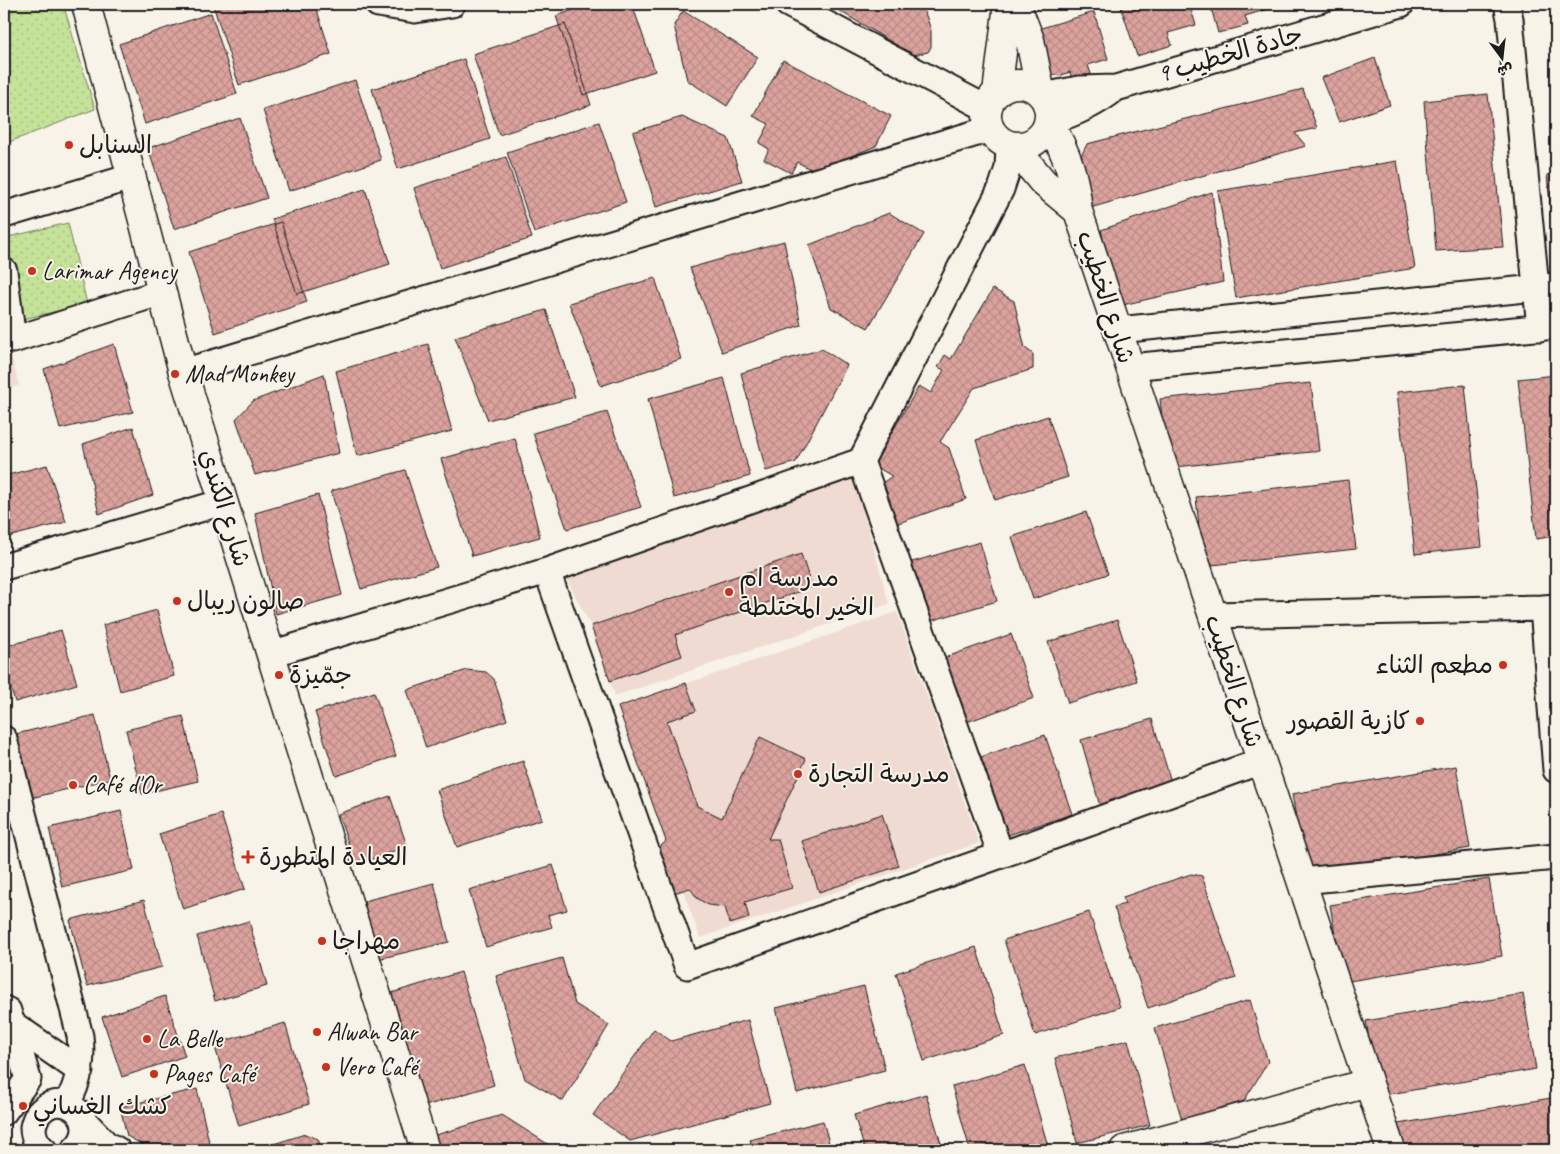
<svg xmlns="http://www.w3.org/2000/svg" width="1560" height="1154" viewBox="0 0 1560 1154" font-family="Caveat,'Playpen Sans Arabic',sans-serif">
<style>
.built{fill:#efdbd2}
.park{fill:url(#park-dots);stroke:#707f5a}
.building{fill:url(#building-cross-hatch);stroke:#1c1c1c}
.lines{fill:none;stroke-linecap:round;stroke-linejoin:round}
.street-casing{stroke:#1c1c1c;stroke-width:29}
.secondary-casing{stroke:#1c1c1c;stroke-width:31}
.street{stroke:#f7f3e8;stroke-width:25}
.secondary{stroke:#f7f3e8;stroke-width:28}
.poi-dot{fill:#c8321e;stroke:#f7f3e8;stroke-width:2}
.labels{text-anchor:middle;dominant-baseline:central;stroke-width:4;stroke-linejoin:round;paint-order:stroke}
.street-label{font-size:25px;fill:#1c1c1c;stroke:#f7f3e8}
.poi-label{font-size:25px;fill:#1c1c1c;stroke:#f7f3e8;text-anchor:start}
</style>
<defs>
<pattern id="park-dots" width="8" height="8" patternUnits="userSpaceOnUse" patternTransform="scale(1.25)"><rect width="8" height="8" fill="#c5e299"/><path d="M2 2h.1M6 6h.1" fill="none" stroke="#a9c183" stroke-width="1.8" stroke-linecap="round"/></pattern>
<pattern id="building-cross-hatch" width="8" height="8" patternUnits="userSpaceOnUse" patternTransform="scale(1.25)"><rect width="8" height="8" fill="#dca29d"/><path d="M0 0l8 8M0 8l8-8" fill="none" stroke="#bc8b87"/></pattern>
</defs>
<rect width="100%" height="100%" fill="#f7f3e8"/>
<filter id="ink" filterUnits="userSpaceOnUse"><feTurbulence type="fractalNoise" baseFrequency=".02" numOctaves="2"/><feDisplacementMap in="SourceGraphic" scale="10" xChannelSelector="R" yChannelSelector="G"/><feConvolveMatrix kernelMatrix="1 2 1 2 8 2 1 2 1" color-interpolation-filters="sRGB"/></filter>
<g filter="url(#ink)">
<!-- built -->
<path class="built" d="M4,330L19,385L4,391Z
M853,473L889,604L615,696L591,626L567,580Z
M897,612L979,843L700,938L618,707Z"/>
<!-- park -->
<path class="park" d="M4,4H63L95,109L4,144Z
M68,223L87,304L23,319L4,238Z"/>
<!-- building -->
<path class="building" d="M215,4H315L331,54L239,85L213,5Z
M591,4H632L655,71L583,95L556,16Z
M828,4H922L931,30V47L928,52L913,55Z
M1120,4H1189L1196,25L1168,33L1172,45L1137,56Z
M1210,4H1278V6L1245,16L1248,25L1218,33Z
M683,11L758,57L727,106L687,80L674,25Z
M1094,12L1108,59L1088,65L1091,74L1072,80L1070,72L1059,76L1048,73L1035,30Z
M211,13L237,94L145,124L119,44Z
M565,24L591,105L499,135L473,54Z
M1375,58L1390,105L1339,122L1321,78Z
M464,59L490,139L398,169L372,89Z
M783,60L891,116L876,146L814,171L797,162L791,173L764,159L769,149L759,143L769,124L753,116Z
M355,80L381,160L289,191L263,110Z
M1303,89L1317,128L1295,133L1306,146L1076,212L1068,182L1087,144Z
M1488,94L1503,247L1436,251L1424,101Z
M682,117L728,138L742,181L656,207L633,132Z
M240,118L267,198L174,229L148,148Z
M599,122L626,202L534,233L507,152Z
M506,157L532,238L440,268L414,188Z
M1397,161L1415,268L1236,298L1218,191Z
M1556,174V241H1554L1547,175Z
M365,189L390,264L297,294L272,219Z
M1212,192L1223,282L1118,306L1101,230Z
M889,213L924,234L868,328L831,308L809,245Z
M281,222L307,302L215,333L189,252Z
M784,241L801,325L722,352L690,268Z
M655,278L681,359L601,386L569,303Z
M993,289L1014,301L1025,348L1033,354V369L974,388L940,442L949,448L966,499L890,526L881,484L892,476L873,465L919,386L931,393L944,370L938,367L945,355L951,359Z
M546,310L575,397L488,420L455,337Z
M114,344L133,412L60,429L44,369Z
M428,344L452,431L357,456L336,371Z
M822,349L847,365L796,462L766,471L741,373Z
M324,374L339,453L255,475L236,419L253,401Z
M1556,375V536L1536,539L1518,379Z
M724,378L750,476L674,498L648,399Z
M1311,383L1319,451L1167,468L1160,399Z
M1465,385L1482,547L1415,554L1397,392Z
M607,412L641,507L567,529L533,433Z
M1048,416L1068,477L995,500L976,440Z
M133,427L153,495L99,514L83,444Z
M515,438L540,537L472,556L441,459Z
M47,465L66,522L4,538V476Z
M405,470L437,567L361,589L331,491Z
M1348,480L1356,549L1203,566L1196,497Z
M318,495L342,595L276,614L255,513Z
M1086,512L1108,574L1033,599L1012,537Z
M980,542L997,601L927,622L909,563Z
M801,554L812,587L675,635L682,656L610,681L591,626Z
M157,610L174,676L120,691L103,625Z
M1117,620L1137,681L1068,703L1048,642Z
M61,630L77,684L15,702L4,665V647Z
M1011,634L1034,698L961,724L938,660Z
M467,670L486,672L494,679L507,720L426,748L407,690Z
M686,683L696,711L667,721L697,806L722,818L760,737L806,759L768,839H778L792,888L745,902L749,918L730,924L725,907L708,905L697,898L690,888L674,893L659,848L666,841L618,707Z
M374,692L396,756L336,776L315,712Z
M95,715L110,779L31,798L16,734Z
M183,716L198,781L142,794L126,730Z
M1152,719L1172,785L1100,806L1081,740Z
M1045,735L1072,814L999,838L972,760Z
M523,761L542,819L457,847L437,790Z
M1456,766L1470,848L1306,876L1292,794Z
M390,796L407,846L356,865L338,814Z
M121,811L134,870L62,887L49,828Z
M221,814L245,889L183,909L159,834Z
M882,814L899,866L819,892L802,841Z
M553,865L567,910L548,915L552,927L486,947L469,890Z
M1191,874L1202,876L1236,978L1148,1008L1114,907L1125,904L1123,897Z
M1489,879L1502,956L1343,982L1330,905Z
M434,883L449,942L378,959L364,901Z
M144,900L162,967L87,986L70,920Z
M1089,912L1120,1007L1035,1035L1004,940Z
M249,921L267,986L215,1001L197,936Z
M976,947L1004,1035L924,1061L896,973Z
M562,958L575,1004L609,1025L563,1101L525,1079L496,976Z
M461,972L494,1085L422,1107L388,994Z
M864,986L885,1070L797,1093L776,1008Z
M1523,994L1536,1069L1378,1096L1366,1021Z
M165,996L185,1056L122,1077L102,1017Z
M1250,1000L1268,1062L1244,1101L1182,1120L1155,1028Z
M748,1020L770,1103L630,1141L593,1115L654,1029L671,1041Z
M285,1023L309,1104L239,1126L214,1044Z
M1128,1040L1150,1125L1077,1143L1055,1058Z
M1025,1065L1049,1150H970L952,1086Z
M197,1089L209,1142L204,1150H151L127,1136L120,1107Z
M926,1094L943,1150H865L854,1115Z
M1551,1098L1556,1129V1150H1402L1398,1124Z
M502,1115L557,1150H430L426,1138Z
M823,1121L831,1150H753L750,1140Z
M305,1134L318,1139L322,1150H255Z"/>
<g class="lines">
<defs>
<path id="street" d="M378,4L415,10L452,4
M788,4L988,109
M1507,4L1510,19L1540,328
M1043,96L1079,89L1116,88L1401,4
M1050,121C1075,114 1095,105 1116,88
M4,215L131,177
M4,271L13,340L162,292
M1118,330L1556,286
M1130,367L1556,326
M183,372L990,129
M861,461L1001,189L1008,168L1009,146
M4,567L223,502
M1543,608L1556,770
M1213,615L1543,608L1556,607
M271,654L547,571
M4,739L80,1036C83,1062 79,1082 67,1104
M1001,855L861,461L547,571L687,966L1001,855L1261,761
M1301,881L1556,857
M4,1009L8,1011L28,1079L4,1112
M11,1023L80,1071
M84,1121L106,1144L117,1150
M44,1150C37,1145 33,1136 33,1127C34,1122 36,1117 39,1113C63,1085 105,1123 74,1150"/>
<path id="secondary" d="M86,4L183,372L425,1150
M1016,4L1030,40L1041,94
M987 115a31 31 0 1 1 62 0a31 31 0 1 1-62 0Z
M997,93L1008,4
M1049,123C1067,153 1075,177 1078,211L1391,1150
M1014,147L1043,182L1078,211
M1124,1150L1368,1083"/>
</defs>
<!-- street casing -->
<use href="#street" class="street-casing"/>
<!-- secondary casing -->
<use href="#secondary" class="secondary-casing"/>
<!-- street -->
<use href="#street" class="street"/>
<!-- secondary -->
<use href="#secondary" class="secondary"/>
</g>
</g>
<!-- markers -->
<g class="poi-dot">
<circle cx="69" cy="145" r="5"/>
<circle cx="32" cy="271" r="5"/>
<circle cx="175" cy="374" r="5"/>
<circle cx="729" cy="592" r="5"/>
<circle cx="177" cy="601" r="5"/>
<circle cx="1503" cy="665" r="5"/>
<circle cx="279" cy="675" r="5"/>
<circle cx="1420" cy="721" r="5"/>
<circle cx="798" cy="774" r="5"/>
<circle cx="73" cy="785" r="5"/>
<path d="M245.5 849.5h5v5h5v5h-5v5h-5v-5h-5v-5h5z"/>
<circle cx="322" cy="941" r="5"/>
<circle cx="317" cy="1032" r="5"/>
<circle cx="147" cy="1039" r="5"/>
<circle cx="326" cy="1067" r="5"/>
<circle cx="154" cy="1074" r="5"/>
<circle cx="23" cy="1106" r="5"/>
</g>
<g class="labels">
<!-- street labels -->
<g class="street-label">
<text transform="translate(1230 54) rotate(-16)">جادة الخطيب 9</text>
<text transform="translate(1106 297) rotate(72)">شارع الخطيب</text>
<text transform="translate(225 508) rotate(73)">شارع الكندي</text>
<text transform="translate(1234 681) rotate(72)">شارع الخطيب</text>
</g>
<!-- poi labels -->
<g class="poi-label">
<text x="79" y="145">السنابل</text>
<text x="42" y="271">Larimar Agency</text>
<text x="185" y="374">Mad Monkey</text>
<text x="739" y="578">مدرسة ام<tspan x="739" dy="29">الخير المختلطة</tspan></text>
<text x="187" y="601">صالون ريبال</text>
<text x="1493" y="665" text-anchor="end">مطعم الثناء</text>
<text x="289" y="675">جمّيزة</text>
<text x="1410" y="721" text-anchor="end">كازية القصور</text>
<text x="808" y="774">مدرسة التجارة</text>
<text x="83" y="785">Café d'Or</text>
<text x="259" y="857">العيادة المتطورة</text>
<text x="332" y="941">مهراجا</text>
<text x="327" y="1032">Alwan Bar</text>
<text x="157" y="1039">La Belle</text>
<text x="336" y="1067">Vero Café</text>
<text x="164" y="1074">Pages Café</text>
<text x="33" y="1106">كشك الغساني</text>
</g>
</g>
<!-- margin -->
<rect width="1560" height="1154" fill="none" stroke="#f7f3e8" stroke-width="20"/>
<rect x="10" y="10" width="1540" height="1134" fill="none" stroke="#1c1c1c" stroke-width="2" filter="url(#ink)"/>
<!-- north arrow -->
<g transform="translate(1502 58) rotate(165)" stroke="#f7f3e8" stroke-width="4" paint-order="stroke">
<path d="M0-4L9 19L0 12L-9 19Z" fill="#1c1c1c"/>
<text y="-8" font-size="14" font-weight="bold" text-anchor="middle" fill="#1c1c1c">ش</text>
</g>
</svg>
